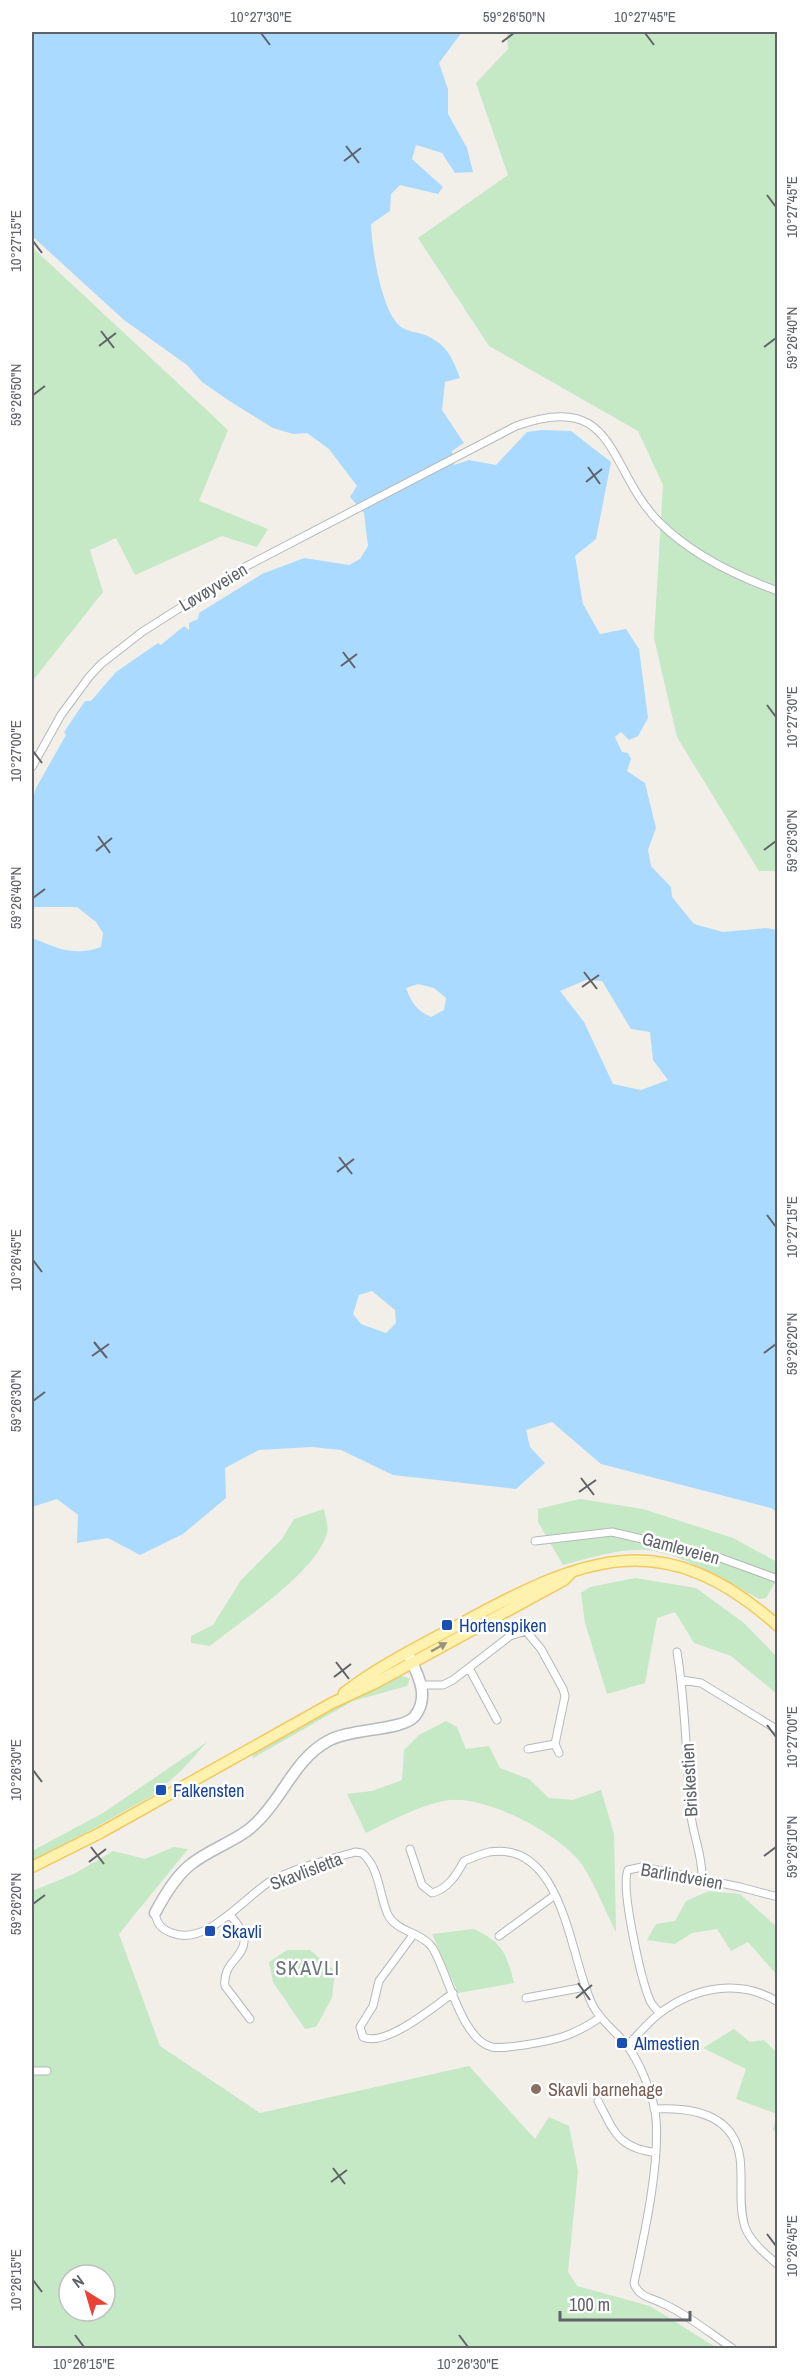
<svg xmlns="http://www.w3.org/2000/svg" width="809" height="2380" viewBox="0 0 809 2380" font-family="'Archivo Narrow',sans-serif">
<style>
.green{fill:#c5e8c5;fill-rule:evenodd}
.water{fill:#aadaff;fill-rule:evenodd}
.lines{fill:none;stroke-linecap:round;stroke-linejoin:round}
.street-casing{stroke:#b5b8bc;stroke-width:9}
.secondary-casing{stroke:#b6babf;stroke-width:13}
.primary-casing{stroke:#f2c960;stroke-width:13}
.street{stroke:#fff;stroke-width:7}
.secondary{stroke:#fff;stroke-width:10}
.primary{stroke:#fff2af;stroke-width:10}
.oneway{fill:#979581}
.ticks{fill:none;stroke:#5f6368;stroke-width:2}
.transit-dot{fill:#1a4fb4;stroke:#fff;stroke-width:2}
.education-dot{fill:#8d6e63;stroke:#fff;stroke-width:2}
.labels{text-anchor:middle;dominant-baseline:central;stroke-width:5;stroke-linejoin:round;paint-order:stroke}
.street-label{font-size:18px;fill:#5f6368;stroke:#fff}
.transit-label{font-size:18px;fill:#164399;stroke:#fff;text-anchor:start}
.education-label{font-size:18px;fill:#785e54;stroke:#fff;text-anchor:start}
.neighbourhood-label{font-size:20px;letter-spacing:1.5px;fill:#70757a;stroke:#fff}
.neatline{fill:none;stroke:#5f6368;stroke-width:2}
.ticks-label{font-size:15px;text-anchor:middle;fill:#5f6368}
</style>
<rect width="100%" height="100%" fill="#f1efe8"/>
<!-- green -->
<path class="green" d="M507,32H777V871H759L677,737L654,638L663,485L638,431L489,346L418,238L508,175L476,83L508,49Z
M32,247L228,430L199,501L268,529L257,547L222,536L135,575L116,538L90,550L103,592L34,679L32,678Z
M580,1499L643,1509L733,1538L777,1562V1579L766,1598L759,1599C726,1581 692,1559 654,1551C625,1546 591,1558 563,1565L538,1522V1509Z
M324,1509C325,1516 329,1526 327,1533C316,1573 242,1620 210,1646L191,1643V1636L213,1625L241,1580L282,1539L294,1519Z
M635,1578L696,1588L744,1623L777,1657V1694L731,1656L694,1643L675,1612L657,1618L645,1683L607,1694L585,1623L581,1593L590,1587Z
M401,1675L410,1679L407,1686L353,1701L253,1758L252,1753L387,1679Z
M446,1721L457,1727L466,1749L489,1746L500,1768L529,1779L549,1798L573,1800L601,1790L614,1834L616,1932C605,1910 596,1887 583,1866C562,1835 489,1797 451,1800C426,1802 388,1822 366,1833L347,1794L372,1791L402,1780L404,1750L419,1735Z
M207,1742L182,1770L153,1795L32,1863V1851L103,1813Z
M174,1847L188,1849L119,1934L160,2046L260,2113L469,2066L535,2139L549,2117L569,2126L578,2171L568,2272L577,2286L650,2306L717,2348H32V1891L74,1874L113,1851L145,1859ZM69,2275H105V2311H69Z
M709,1891L740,1894L777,1927V1975L748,1942L731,1951L717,1929L692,1933L675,1944L647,1940L656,1924L675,1921L686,1901Z
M474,1929C502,1942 507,1954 514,1983L458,1993L432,1934Z
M287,1950H310L335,1971L332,1998L316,2027L305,2029L273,1982L269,1962Z
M734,2029L750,2042L764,2040L777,2053V2131L773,2130L777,2114L736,2099L746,2069L703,2048Z"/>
<!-- water -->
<path class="water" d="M32,32H462L439,63L448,89V114L467,148L473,172L455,173L442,153L416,145L412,159L443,187L438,194L400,185L391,194L390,211L371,224C372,249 381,310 400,326C406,331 415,332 422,334C445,342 452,356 460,378L445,382L442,410L464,443L452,451L454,465L469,460L496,465L527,432L541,430L571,431L611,462L596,539L575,556L583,604L600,634L626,629L639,649L648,718L638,736L629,740L621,732L615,737L622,752L628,753L631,759L627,771L645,783L656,828L648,850L651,866L671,887L672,897L694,924L723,932L766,928L777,930V1512L771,1508L601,1464L552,1422L526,1430L530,1447L545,1463L516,1489L393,1475L341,1450L312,1447L259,1450L225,1468L226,1498L183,1534L140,1555L108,1538L77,1543L78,1515L57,1499L32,1507V938C57,948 74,957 101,947L103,933L96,922L77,907H32V802L36,788L66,735L64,732L85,701H91L116,672L158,643L161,645L184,626L189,630V623L198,619L199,613L262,574L304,558L349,565L360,559L368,546L364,513L350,497L357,486L329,449L307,433L293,434L273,428L231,402L202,382L187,365L124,320L32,236ZM586,980L602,981L631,1029L650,1032L653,1060L668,1080L641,1090L613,1084L584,1022L560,991ZM418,984L434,988L446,998L444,1010L431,1017C417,1011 411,1002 406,988ZM372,1291L395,1310L396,1323L386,1333L361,1324L353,1314L359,1295Z"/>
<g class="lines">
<defs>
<path id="street" d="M32,767L61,715L89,677L101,664L142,632L241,569L516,426C618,389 606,468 659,522C691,554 736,576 778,591
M535,1541L612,1532L715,1556L778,1579
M677,1652C686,1706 686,1760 691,1815C693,1836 703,1856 702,1879
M469,1668L497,1720
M682,1680L701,1683L778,1730
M422,1685H443L453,1680L510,1636L526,1631L541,1649L563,1689L565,1696L555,1744L559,1753
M528,1749L555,1744
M410,1849L422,1885L432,1893C448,1889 457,1874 464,1861C472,1858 481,1854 489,1852C565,1840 570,1962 593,2006C601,2021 615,2031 626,2044C639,2061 651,2090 655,2111C662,2156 644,2237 634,2283C638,2297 652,2298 664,2304C688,2315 710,2333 732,2348
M155,1913C157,1924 161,1929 172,1933C207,1947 245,1896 271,1881C297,1867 328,1860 355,1852L362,1853C380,1868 379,1895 388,1915C397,1932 421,1932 432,1947C448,1972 461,2040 492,2047C503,2049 514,2046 524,2045C557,2040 573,2036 601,2017
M230,1915C266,1955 221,1954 225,1986L250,2019
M413,1935L379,1981L373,2006L360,2027L363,2037C385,2048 435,2006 453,1993
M499,1936L555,1895
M526,1998L585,1987
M660,2013C655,2008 651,2005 649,1998C641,1978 620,1887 628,1870L642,1867L740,1887L778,1897
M627,2046C638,2035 648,2022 660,2013C695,1987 740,1978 778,2002
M32,2071H47
M598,2101C615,2133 617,2147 656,2153
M654,2109C692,2107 734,2114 740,2158C743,2180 738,2205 745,2227C751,2243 766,2254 778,2265"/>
<path id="secondary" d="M155,1913C164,1896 175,1877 190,1865C212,1847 240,1841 259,1820C284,1795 296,1758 328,1741C350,1728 403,1731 415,1716C430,1696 418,1675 409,1656"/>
<path id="primary" d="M344,1693C380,1665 422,1645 462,1623C583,1557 663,1523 778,1626
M32,1867L100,1833L332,1703L375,1683L564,1580L571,1573"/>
</defs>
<!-- street casing -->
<use href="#street" class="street-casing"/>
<!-- secondary casing -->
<use href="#secondary" class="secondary-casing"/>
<!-- primary casing -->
<use href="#primary" class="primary-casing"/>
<!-- street -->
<use href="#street" class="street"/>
<!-- secondary -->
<use href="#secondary" class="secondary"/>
<!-- primary -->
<use href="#primary" class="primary"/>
</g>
<!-- one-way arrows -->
<defs><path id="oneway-solid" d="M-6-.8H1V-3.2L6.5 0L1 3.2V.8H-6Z" transform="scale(1.5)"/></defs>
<use class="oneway" href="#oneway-solid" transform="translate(439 1647) rotate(-29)"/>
<!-- ticks -->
<path class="ticks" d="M261,33L270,45M645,33L654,45M502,42L514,33M346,146L359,163M344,161L361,148M767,195L776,207M33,241L42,253M101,331L114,348M99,346L116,333M764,347L776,338M33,395L45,386M588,467L600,484M586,482L602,469M343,652L355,668M341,666L357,654M767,705L776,717M33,751L42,763M98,836L110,853M764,850L776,841M96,851L112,838M33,898L45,889M584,972L597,989M582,987L599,975M339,1157L352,1174M337,1172L354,1159M767,1215L776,1227M33,1260L42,1272M94,1342L107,1358M764,1353L776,1344M92,1356L109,1344M33,1401L45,1392M581,1478L594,1495M579,1492L596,1480M336,1662L349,1679M334,1677L351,1664M767,1725L776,1737M33,1770L42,1782M91,1847L104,1864M764,1856L776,1847M89,1862L106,1849M33,1904L45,1895M578,1983L590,2000M576,1998L592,1985M333,2168L345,2184M331,2182L347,2170M767,2234L776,2246M33,2280L42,2292M75,2335L84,2347M459,2335L468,2347"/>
<!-- markers -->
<g class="transit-dot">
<rect x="441" y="1619" width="12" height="12" rx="3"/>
<rect x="155" y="1784" width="12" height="12" rx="3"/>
<rect x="204" y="1925" width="12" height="12" rx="3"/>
<rect x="616" y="2037" width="12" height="12" rx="3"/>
</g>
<circle class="education-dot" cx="536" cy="2089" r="6"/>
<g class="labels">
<!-- street labels -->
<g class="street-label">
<text transform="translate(213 587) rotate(-31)">Løvøyveien</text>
<text transform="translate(681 1548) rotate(15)">Gamleveien</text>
<text transform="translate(689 1780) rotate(-93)">Briskestien</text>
<text transform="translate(306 1871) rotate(-21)">Skavlisletta</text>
<text transform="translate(682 1876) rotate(10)">Barlindveien</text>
</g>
<!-- transit labels -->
<g class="transit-label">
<text x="459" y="1625">Hortenspiken</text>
<text x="173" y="1790">Falkensten</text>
<text x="222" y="1931">Skavli</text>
<text x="634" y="2043">Almestien</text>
</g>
<!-- education labels -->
<g class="education-label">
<text x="548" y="2089">Skavli barnehage</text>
</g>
<!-- neighbourhood labels -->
<g class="neighbourhood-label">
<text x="308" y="1967">SKAVLI</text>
</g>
</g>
<!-- border -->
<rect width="809" height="2380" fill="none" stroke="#ffffff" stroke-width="66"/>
<!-- north arrow -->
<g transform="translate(87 2293) rotate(323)"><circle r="28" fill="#ffffff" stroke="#bfc1c3" stroke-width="1.5"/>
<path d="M0-4.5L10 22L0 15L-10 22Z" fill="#ea4335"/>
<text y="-9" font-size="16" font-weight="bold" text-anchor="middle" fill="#5f6368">N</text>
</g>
<!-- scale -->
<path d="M560 2311v9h130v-9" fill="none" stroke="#5f6368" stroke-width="3"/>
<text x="569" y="2311" font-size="18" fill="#5f6368" stroke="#ffffff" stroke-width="4.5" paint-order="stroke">100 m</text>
<rect x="33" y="33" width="743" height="2314" class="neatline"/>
<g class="ticks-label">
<text x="261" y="22">10°27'30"E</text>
<text x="514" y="22">59°26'50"N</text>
<text x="645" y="22">10°27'45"E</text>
<text transform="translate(792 207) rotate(-90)" y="5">10°27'45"E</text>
<text transform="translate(16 241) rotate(-90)" y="5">10°27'15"E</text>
<text transform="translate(792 338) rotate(-90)" y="5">59°26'40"N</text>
<text transform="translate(16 395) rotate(-90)" y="5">59°26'50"N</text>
<text transform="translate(792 717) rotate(-90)" y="5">10°27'30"E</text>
<text transform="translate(16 751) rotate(-90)" y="5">10°27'00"E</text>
<text transform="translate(792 841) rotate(-90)" y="5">59°26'30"N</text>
<text transform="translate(16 898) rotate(-90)" y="5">59°26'40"N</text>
<text transform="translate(792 1227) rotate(-90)" y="5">10°27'15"E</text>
<text transform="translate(16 1260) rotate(-90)" y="5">10°26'45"E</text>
<text transform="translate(792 1344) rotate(-90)" y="5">59°26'20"N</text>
<text transform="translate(16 1401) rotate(-90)" y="5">59°26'30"N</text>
<text transform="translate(792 1737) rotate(-90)" y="5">10°27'00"E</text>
<text transform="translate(16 1770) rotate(-90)" y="5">10°26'30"E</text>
<text transform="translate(792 1847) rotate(-90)" y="5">59°26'10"N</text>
<text transform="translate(16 1904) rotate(-90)" y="5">59°26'20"N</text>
<text transform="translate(792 2246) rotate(-90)" y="5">10°26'45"E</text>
<text transform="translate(16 2280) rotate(-90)" y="5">10°26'15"E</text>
<text x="84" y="2369">10°26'15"E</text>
<text x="468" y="2369">10°26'30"E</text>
</g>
</svg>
